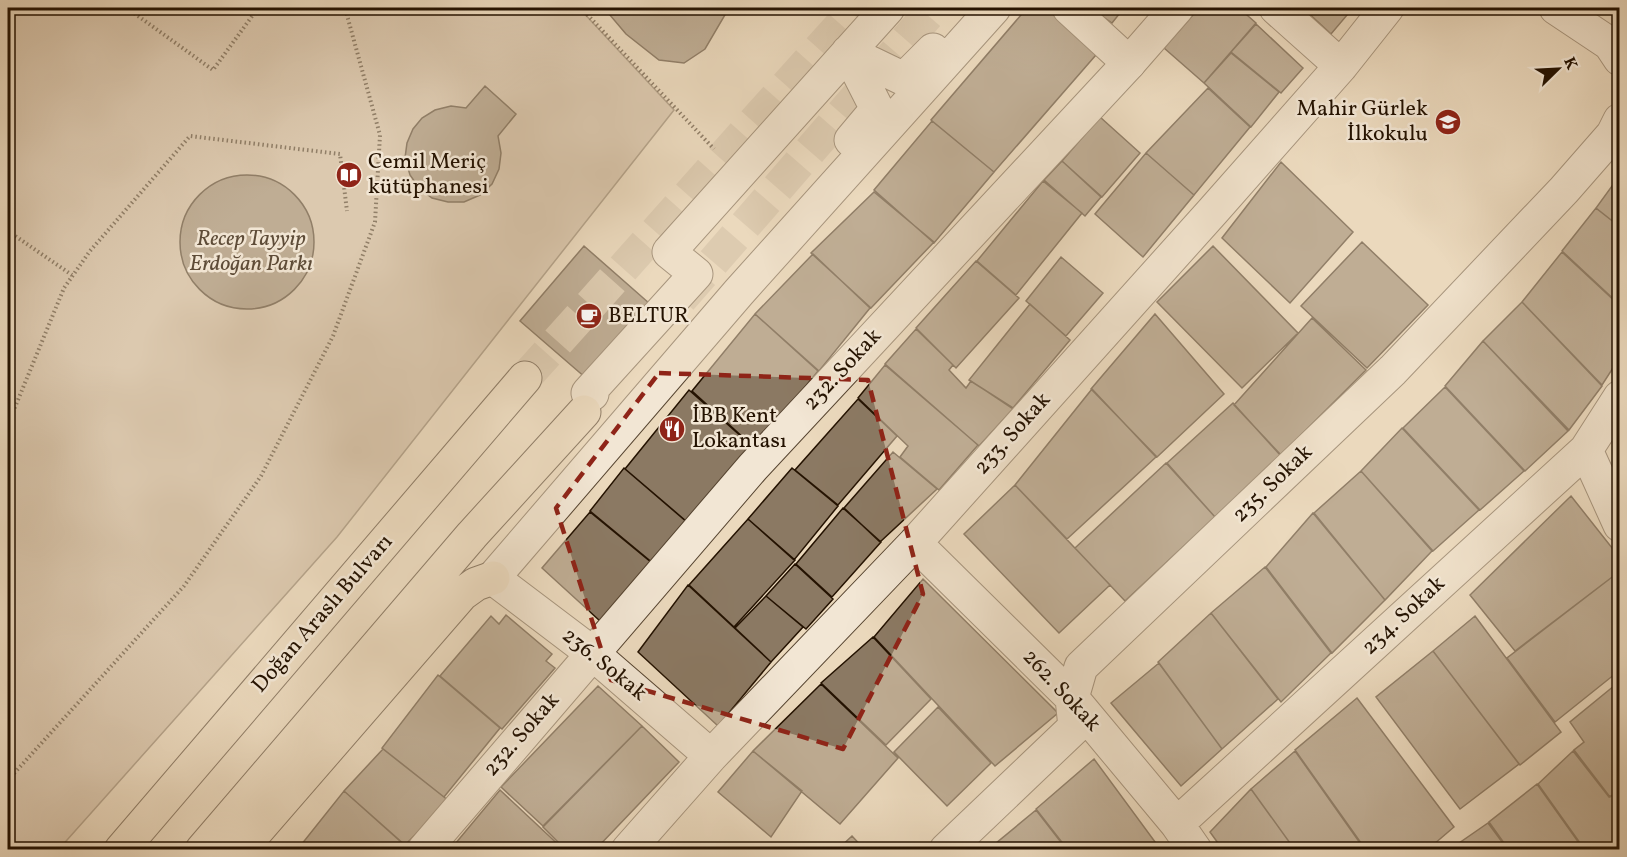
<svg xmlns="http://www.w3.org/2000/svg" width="1627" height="857" viewBox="0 0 1627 857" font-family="Vollkorn,serif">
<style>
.green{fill:#c9b79d;stroke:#76644f;stroke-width:1.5}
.building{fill:#8b7963;stroke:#241201;stroke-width:1.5}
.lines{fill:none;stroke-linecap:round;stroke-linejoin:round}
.primary-tunnel{stroke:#cdbba1;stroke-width:33;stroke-dasharray:33 16;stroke-linecap:butt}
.pedestrian-casing{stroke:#564430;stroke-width:35}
.minor-casing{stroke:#564430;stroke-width:35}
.primary-casing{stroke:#241201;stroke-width:35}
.path{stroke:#241201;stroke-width:4;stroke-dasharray:1.5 3;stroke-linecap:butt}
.pedestrian{stroke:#f2e6d4;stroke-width:33}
.minor{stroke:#f2e6d4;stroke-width:33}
.primary{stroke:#ebd9bd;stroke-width:33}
.marked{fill:none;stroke:#8f2418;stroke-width:4.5;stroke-dasharray:12 8;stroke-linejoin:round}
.labels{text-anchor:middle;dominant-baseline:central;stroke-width:5;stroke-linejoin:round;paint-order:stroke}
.poi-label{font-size:22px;fill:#241201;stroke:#f2e6d4;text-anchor:start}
.park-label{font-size:22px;font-style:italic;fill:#5e4c38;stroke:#f2e6d4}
.street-label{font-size:22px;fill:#241201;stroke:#f2e6d4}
</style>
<rect width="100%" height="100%" fill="#ebd9bd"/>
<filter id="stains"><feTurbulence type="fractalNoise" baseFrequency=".00333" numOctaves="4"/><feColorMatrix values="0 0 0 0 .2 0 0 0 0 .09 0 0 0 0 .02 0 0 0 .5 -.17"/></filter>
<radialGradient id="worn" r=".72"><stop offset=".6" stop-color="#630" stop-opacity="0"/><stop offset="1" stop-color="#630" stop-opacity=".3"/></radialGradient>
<!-- green -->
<path class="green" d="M8,8H579L674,110L337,537L59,849H8Z"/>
<!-- building -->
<path class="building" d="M604,8H729L705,49L684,63L659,60L626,34Z
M1027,8H1060L1102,48L994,172L931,120Z
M1090,8H1124L1112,23Z
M1199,8H1239L1256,23L1204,83L1164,48Z
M1303,8H1353L1331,34Z
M1256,24L1303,68L1281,93L1231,52Z
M1231,53L1279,92L1251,127L1204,83Z
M485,86L516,114L498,136L501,153L499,169L492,184L480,195L464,202H448L432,198L419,188L410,175L405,158L407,143L413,129L422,118L435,110L451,106L466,108Z
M1208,88L1250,127L1194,195L1146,153Z
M1100,117L1140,153L1102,197L1062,161Z
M932,121L994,172L934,243L874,190Z
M1146,153L1194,195L1143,257L1095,214Z
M1062,161L1101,197L1085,216L1044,180Z
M1281,162L1353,232L1290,303L1222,238Z
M1620,175V227L1596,208Z
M180 242a67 67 0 1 1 134 0a67 67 0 1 1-134 0Z
M1043,181L1082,213L1016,295L977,261Z
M874,192L934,242L871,308L811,253Z
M1596,208L1620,227V305L1562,251Z
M1362,242L1428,305L1367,368L1301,306Z
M584,246L658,311L594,385L520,321Z
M1213,246L1298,333L1242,388L1157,302Z
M1562,252L1620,306V357L1602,385L1522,302Z
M813,254L870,308L819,371L755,314Z
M1061,257L1103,293L1066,336L1026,301Z
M976,261L1019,298L956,368L916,328Z
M1522,302L1602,386L1569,430L1483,341Z
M1030,304L1070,340L1013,408L969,380Z
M755,314L818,371L756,449L692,391Z
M1155,314L1224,394L1157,457L1091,389Z
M1312,318L1366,370L1281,455L1234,405Z
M916,329L953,365L949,370L966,388L971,381L1013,409L979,446L885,364Z
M1483,341L1568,431L1525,471L1445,386Z
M885,365L978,445L939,490L900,457L908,446L858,398Z
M1445,387L1524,471L1480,510L1403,428Z
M1092,389L1156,457L1067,539L1015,485Z
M689,390L753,447L688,523L625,469Z
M858,399L897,436L838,505L795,470Z
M1233,403L1281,456L1215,517L1167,463Z
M1402,428L1479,510L1433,551L1361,471Z
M893,452L937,489L880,542L844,508Z
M1166,463L1215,517L1125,601L1075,548Z
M624,468L686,521L654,564L590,511Z
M792,468L838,506L794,560L748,519Z
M1361,471L1432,551L1385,600L1314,513Z
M1015,485L1110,585L1059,633L964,534Z
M1571,496L1620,558V571L1515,651L1470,595Z
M843,508L881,542L832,597L796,564Z
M590,512L652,563L600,621L542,568Z
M1313,513L1385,600L1332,653L1266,567Z
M748,519L795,560L734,627L689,585Z
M795,564L833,599L806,629L766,596Z
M1265,567L1331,653L1281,702L1211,613Z
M1620,571V670L1555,722L1507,658Z
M923,579L1058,713L995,766L874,637Z
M688,585L771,662L718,726L638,652Z
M766,596L803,627L771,662L735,628Z
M1211,613L1278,699L1222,749L1158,662Z
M506,615L552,654L546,661L555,668L502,729L440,676L491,616L499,624Z
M1475,616L1561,732L1520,765L1433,651Z
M873,637L931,699L886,745L821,683Z
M1433,651L1519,764L1460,809L1376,697Z
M1159,663L1222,749L1181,786L1111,703Z
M438,675L500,728L444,797L382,748Z
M1620,681V789L1610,797L1574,750L1584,742L1570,722Z
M821,684L898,758L840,824L753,751Z
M598,686L642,726L543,826L501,787Z
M1357,698L1454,827L1427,850H1366L1295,750Z
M938,707L991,763L947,806L894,752Z
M642,726L679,762L595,850H566L543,827Z
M383,749L449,801L405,845L344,791Z
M753,751L802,791L771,837L718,792Z
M1295,751L1365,850H1295L1251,789Z
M1573,751L1609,797L1615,793L1620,798V850H1585L1538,784Z
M1094,759L1161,850H1068L1036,809Z
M1537,784L1584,850H1509L1489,822Z
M1251,789L1295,850H1223L1210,832Z
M500,790L564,850H450Z
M344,791L401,842L394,850H297Z
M1036,810L1067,850H999L995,844Z
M1488,823L1508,850H1449Z
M852,836L865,850H837Z"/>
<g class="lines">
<!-- primary-tunnel -->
<path class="primary-tunnel" d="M681,299L934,8
M525,378L856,8"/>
<defs>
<path id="pedestrian" d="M1069,8L1129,63
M848,52L877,109L851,140
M848,52L904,79L933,50
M592,394L588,393L696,274L669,252L888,8
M493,578L739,292L994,8"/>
<path id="minor" d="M1276,8L1341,66
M1556,8L1610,44L1620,59
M1586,450L1620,525
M915,543L1072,698L1177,824L1195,850
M493,578L592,653L711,756
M1177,824L1586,450L1620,397
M424,850L753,467L1129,63L1177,8
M628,850L711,756L915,543L1213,211L1341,66L1387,8
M946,850L1075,727L1072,698L1081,667L1393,370L1564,190L1613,134L1620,120"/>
<path id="primary" d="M121,850L525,378
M202,850L472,535L584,412
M240,850L462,594L476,584L493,578"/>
</defs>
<!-- pedestrian casing -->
<use href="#pedestrian" class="pedestrian-casing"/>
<!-- minor casing -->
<use href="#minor" class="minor-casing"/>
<!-- primary casing -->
<use href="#primary" class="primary-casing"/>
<!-- path -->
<path class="path" d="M127,8L213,70L258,8
M581,8L714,149
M8,231L72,275
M8,420L13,412L64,288L90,251L190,136L340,154L347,211
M8,609L12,631L8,641
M8,780L184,586L261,476L333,336L375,222L380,135L345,8"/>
<!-- pedestrian -->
<use href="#pedestrian" class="pedestrian"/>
<!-- minor -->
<use href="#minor" class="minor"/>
<!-- primary -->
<use href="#primary" class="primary"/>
</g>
<!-- marked area -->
<path d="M0 0H1627V857H0ZM659,373L868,380L923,594L843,749L611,680L556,508Z" fill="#ebd9bd" fill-opacity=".55" fill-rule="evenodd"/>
<path class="marked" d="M659,373L868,380L923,594L843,749L611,680L556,508Z"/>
<!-- icons -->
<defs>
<symbol id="school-disc" viewBox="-11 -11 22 22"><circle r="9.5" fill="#8f2418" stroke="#f2e6d4"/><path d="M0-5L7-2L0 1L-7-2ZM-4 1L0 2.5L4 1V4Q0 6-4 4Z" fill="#fff"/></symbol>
<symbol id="library-disc" viewBox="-11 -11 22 22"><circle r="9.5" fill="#8f2418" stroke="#f2e6d4"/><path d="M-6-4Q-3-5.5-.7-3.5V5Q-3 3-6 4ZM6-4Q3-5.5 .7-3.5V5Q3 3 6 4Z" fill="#fff"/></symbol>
<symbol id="cafe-disc" viewBox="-11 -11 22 22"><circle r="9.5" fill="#8f2418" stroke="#f2e6d4"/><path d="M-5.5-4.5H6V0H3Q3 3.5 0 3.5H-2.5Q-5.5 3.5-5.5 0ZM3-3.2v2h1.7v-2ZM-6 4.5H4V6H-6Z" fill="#fff"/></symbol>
<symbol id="restaurant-disc" viewBox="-11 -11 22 22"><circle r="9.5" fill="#8f2418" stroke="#f2e6d4"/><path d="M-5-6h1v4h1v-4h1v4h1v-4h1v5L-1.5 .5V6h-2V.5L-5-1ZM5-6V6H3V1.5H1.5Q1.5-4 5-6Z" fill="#fff"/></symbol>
</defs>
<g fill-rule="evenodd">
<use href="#school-disc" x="1433" y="107" width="30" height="30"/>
<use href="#library-disc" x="334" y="160" width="30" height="30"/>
<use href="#cafe-disc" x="574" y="301" width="30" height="30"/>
<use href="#restaurant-disc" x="657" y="414" width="30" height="30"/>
</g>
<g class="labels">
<!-- poi labels -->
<g class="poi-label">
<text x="1428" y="109" text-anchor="end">Mahir Gürlek<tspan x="1428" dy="25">İlkokulu</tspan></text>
<text x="368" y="162">Cemil Meriç<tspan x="368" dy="25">kütüphanesi</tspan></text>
<text x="608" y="316">BELTUR</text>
<text x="692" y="416">İBB Kent<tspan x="692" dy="25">Lokantası</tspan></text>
</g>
<!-- park labels -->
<g class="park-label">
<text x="251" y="239">Recep Tayyip<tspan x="251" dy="25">Erdoğan Parkı</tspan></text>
</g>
<!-- street labels -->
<g class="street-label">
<text transform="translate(843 370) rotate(-47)">232. Sokak</text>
<text transform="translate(1013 434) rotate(-48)">233. Sokak</text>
<text transform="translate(1273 484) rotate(-44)">235. Sokak</text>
<text transform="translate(323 614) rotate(-49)">Doğan Araslı Bulvarı</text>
<text transform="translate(1404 616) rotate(-43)">234. Sokak</text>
<text transform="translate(604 665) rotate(39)">236. Sokak</text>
<text transform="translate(1061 691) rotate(47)">262. Sokak</text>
<text transform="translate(522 735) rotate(-49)">232. Sokak</text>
</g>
</g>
<!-- margin -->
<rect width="1627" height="857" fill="none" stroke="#ebd9bd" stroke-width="30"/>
<rect x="9" y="9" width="1609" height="839" fill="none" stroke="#241201" stroke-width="3"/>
<rect x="15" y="15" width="1597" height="827" fill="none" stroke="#241201" stroke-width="1.5"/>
<!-- north arrow -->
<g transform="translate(1558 69) rotate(66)" stroke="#f2e6d4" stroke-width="4.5" paint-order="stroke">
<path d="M0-4.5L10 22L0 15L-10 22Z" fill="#241201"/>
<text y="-9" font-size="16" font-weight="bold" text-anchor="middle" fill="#241201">K</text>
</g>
<rect width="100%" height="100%" filter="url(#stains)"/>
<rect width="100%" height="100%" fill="url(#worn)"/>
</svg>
